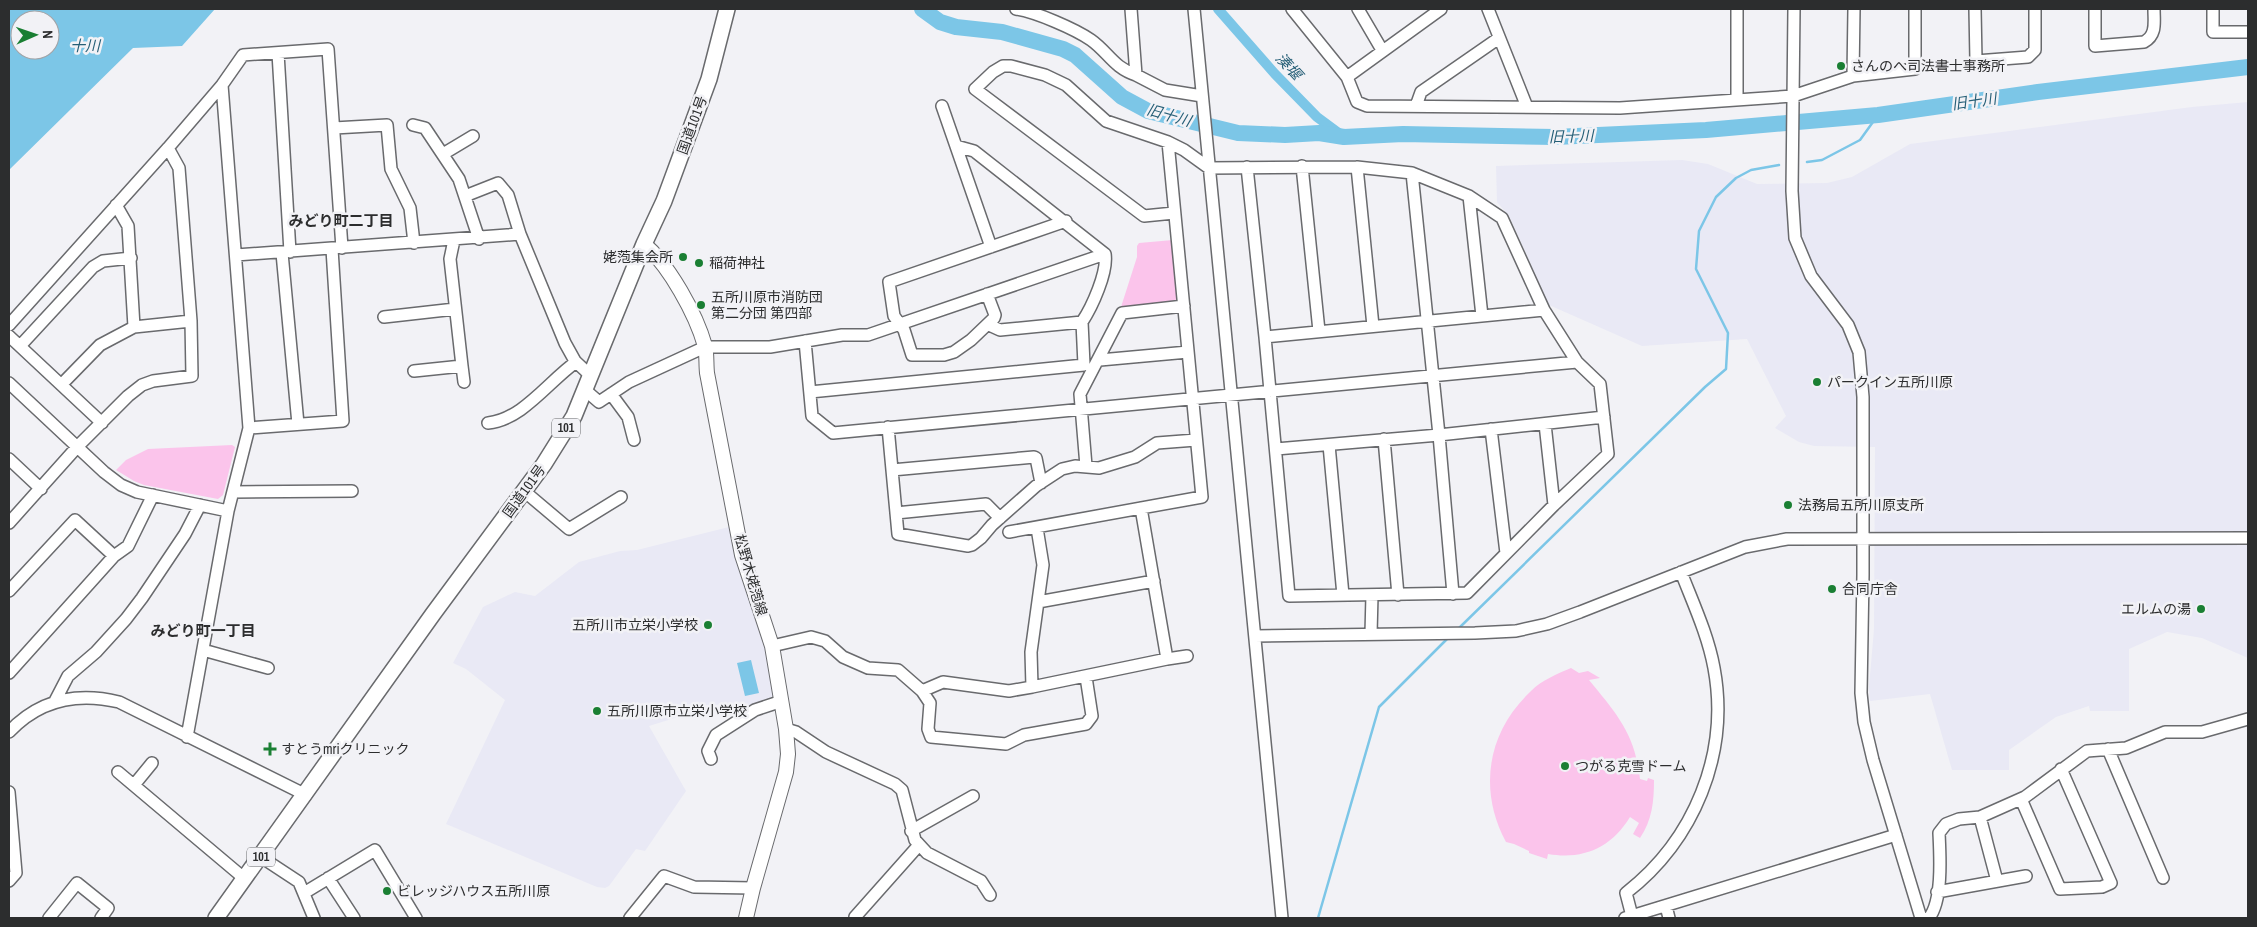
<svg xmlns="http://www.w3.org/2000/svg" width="2257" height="927" viewBox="0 0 2257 927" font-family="'Archivo Narrow','Noto Sans JP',sans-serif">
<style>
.built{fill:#e9e9f5}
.green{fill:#fbc4eb}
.water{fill:#7cc6e7;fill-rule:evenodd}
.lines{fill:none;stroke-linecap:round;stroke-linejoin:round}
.stream{stroke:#7cc6e7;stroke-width:2.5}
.canal{stroke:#7cc6e7;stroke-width:10}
.river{stroke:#7cc6e7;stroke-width:16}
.minor-casing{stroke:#696a6d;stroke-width:14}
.major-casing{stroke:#696a6d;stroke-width:16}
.highway-casing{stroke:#696a6d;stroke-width:18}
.minor{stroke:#fff;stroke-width:11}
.major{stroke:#fff;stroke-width:14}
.highway{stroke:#fff;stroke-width:15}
.poi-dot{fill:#1a7f33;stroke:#f2f2f6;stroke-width:2}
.labels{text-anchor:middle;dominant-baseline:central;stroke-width:5;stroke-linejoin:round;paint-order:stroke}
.shield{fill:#f2f2f6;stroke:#67686a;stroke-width:1}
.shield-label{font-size:12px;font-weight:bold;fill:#2c2d2e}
.poi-label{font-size:14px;fill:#2c2d2e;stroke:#f2f2f6;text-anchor:start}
.street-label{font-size:14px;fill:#2c2d2e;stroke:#f2f2f6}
.water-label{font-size:15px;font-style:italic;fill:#265f77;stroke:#f2f2f6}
.neighbourhood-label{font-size:15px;font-weight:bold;fill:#2c2d2e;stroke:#f2f2f6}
</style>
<rect width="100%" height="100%" fill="#f2f2f6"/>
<!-- built -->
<path class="built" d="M2248,102V658L2202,638L2167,632L2129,649V711H2090L2089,706L2056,717L2009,750V770H1952L1930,694L1870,701L1869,687L1874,629L1875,447L1814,446L1799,442L1775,428L1786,416L1747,339L1642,346L1549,305L1509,216L1497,202L1496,166L1682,160L1708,164L1757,184L1827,183L1852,177L1910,144L2192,107Z
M729,527L766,653L774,697L734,718L720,704L649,726L686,791L645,851L636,849L609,886L605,888L597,887L446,824L505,700L466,669L453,663L483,607L515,592L535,596L579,562L620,551L637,550Z"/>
<!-- green -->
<path class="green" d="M1173,240L1177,298L1175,301L1121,307L1137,257V246L1139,243Z
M232,445L235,447L223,495L218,499L144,485L134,481L116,470L126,460L148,449Z
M1571,668L1579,673L1588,671L1600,678L1589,680C1617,714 1635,734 1640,779L1647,781L1648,778L1654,780C1654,802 1652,820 1640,838L1633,834L1639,823L1630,817C1611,848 1583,860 1548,854L1547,859L1529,853V851L1514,844L1506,842C1478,790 1487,732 1531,691C1542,680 1557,674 1571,668Z"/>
<!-- water -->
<path class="water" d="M9,9H215L182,46L133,48L9,170ZM20,20H50V50H20Z
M751,660L759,693L745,696L737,663Z"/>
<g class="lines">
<!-- stream -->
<path class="stream" d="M1807,162L1822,160L1860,140L1878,115
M1457,630L1705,387L1726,369L1728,333L1696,269L1699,231L1716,197L1736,178L1751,170L1779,165
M1318,918L1379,707L1449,637"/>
<!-- canal -->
<path class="canal" d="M1218,9L1275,74L1317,117L1344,137"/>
<!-- river -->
<path class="river" d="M922,9L940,22L956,27L1002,32L1063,49L1075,55L1122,97L1148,111L1238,133L1285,135L1319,133L1344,137L1403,134L1555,137L1706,130L1878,115L2038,92L2248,67"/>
<defs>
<path id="minor" d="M1016,9C1036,12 1075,29 1091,40C1108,52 1114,68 1136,75L1131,9
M1194,9L1282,918
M1292,9L1347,77L1357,102L1367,106L1620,108L1793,96L1853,76L1915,69V9
M1358,9L1382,50
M1488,9L1527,107
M1794,9L1792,191L1795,238L1811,276L1848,325L1859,352L1863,397V575L1861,693L1864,722L1873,760L1921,918
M1975,9L1976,61L2028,57L2035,50V9
M2095,9V46L2144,42C2157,35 2154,22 2154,9
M2213,9V32H2248
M278,53L290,252
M1136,75L1165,90L1202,96
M1853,76L1854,9
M1347,77L1441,9
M1737,99V9
M942,106L991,247
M1416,106L1421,92L1499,38
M413,125L425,128L459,179L479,239
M334,128L387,125L391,169L410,208L414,243
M956,146L974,151L1105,254C1108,272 1092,307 1082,322L1000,330L989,325
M443,154L473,136
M1302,166L1319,331
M1357,167L1373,326
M1412,173L1439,435L1453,594
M465,196L498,183L508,195L520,234
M1469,196L1482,316
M116,205L128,226L134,327
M1174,213L1144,216L975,89L993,72L1003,66H1011L1045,75L1066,85L1106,121L1168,142L1184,150L1209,168L1357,167L1412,173L1469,196L1502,218L1544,310L1577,362L1600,384L1608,454L1554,505L1467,593L1289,596L1265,337L1247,167
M282,253L298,424
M236,255L520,234L565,343L575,361L591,376
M987,294L995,315L994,318L971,340L954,352L944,355H912L904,330L894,316L889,282L1066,221
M384,317L455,309
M9,325L168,148L222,85L243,55L328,49L342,248
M9,336L102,423
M1265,337L1544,310
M805,341L812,416L833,433L1577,362
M20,346L93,267L103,261L131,258
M1100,360L1188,352
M462,366L464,382
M414,371L462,366L450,259L454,240
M9,383L104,472L121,485L137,492L228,511
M62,384L100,345L134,327L191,321
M584,389L599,402L629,382L705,347H770L842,335H868L1105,254
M810,392L1084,365L1082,322
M611,394L628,417L634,440
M488,423C522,420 549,381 576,362
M1545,424L1554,505
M888,427L898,534L968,546L972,545L981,538L992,525L1036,486L1062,469L1075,466L1099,468L1135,457L1157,443L1196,440
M249,428L343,421L332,249
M1491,429L1506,553
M1384,439L1398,595
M1329,445L1343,595
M1276,449L1439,435L1604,417
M9,459L41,489
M1086,466L1080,394L1122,313L1184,306
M892,470L1034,457L1036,458L1041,483
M524,491L569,529L621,497
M233,492L352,491
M896,513L986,504L1000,518
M9,523L78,446L128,396L142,385L153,381L192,376L191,321L179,168L168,148
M1037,528L1043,565L1031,652L1032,687L1167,659L1141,508
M1009,532L1202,497L1168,142
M9,591L75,520L114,556
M1038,602L1154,581
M1371,634L1372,595
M1255,636L1475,633L1516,631L1547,624L1580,612L1745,547L1787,539L2248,538
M772,646L811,637L825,641L843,657L868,668L898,670L922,691L943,682L1009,691L1032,687
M203,650L268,668
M1167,659L1187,656
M9,673L114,556L128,546L153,495
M922,691L930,703L928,729L931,737L1006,744L1024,735L1086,724L1092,716L1086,677
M55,701L68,676L96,652L126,619L142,598L185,534L200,505
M786,729L796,732L826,752L895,784L902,790L915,840L927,853L981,881L990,895
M9,732C39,700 77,692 119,702L306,795
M187,737L228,511L249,428L222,85
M2108,749L2163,878
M711,759L708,751L716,735L755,710L782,701
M118,772L245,879
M134,785L152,763
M9,792L16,873L9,881
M2021,799L2060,889L2102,887L2111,883L2061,769
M1980,817L1997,881
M911,831L973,796
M261,857L299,882L314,918
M328,878L354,918
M1937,892L2026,876
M304,893L375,850L416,918
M1666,906L1669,918
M1632,916L1626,893C1694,840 1730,754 1714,668C1708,635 1693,603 1681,572
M49,918L77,883L108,908L101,918
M630,918L664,876L694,887L753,888
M857,918L855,917L919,845
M1625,918L1896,835
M1929,918C1943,900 1940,855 1939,833L1946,824L1959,819L1980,817L2025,797L2087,751L2126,748L2165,732H2202L2248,719"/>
<path id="major" d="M644,244C669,265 696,314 705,346C707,354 706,364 707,373L742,555L772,646L786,729L788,754L786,772L753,888L746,918"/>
<path id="highway" d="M216,918L433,614L544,464L574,416L644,244L664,201L709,79L727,9"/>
</defs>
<!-- minor casing -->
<use href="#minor" class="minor-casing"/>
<!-- major casing -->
<use href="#major" class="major-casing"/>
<!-- highway casing -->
<use href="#highway" class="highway-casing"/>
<!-- minor -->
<use href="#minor" class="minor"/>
<!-- major -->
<use href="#major" class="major"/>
<!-- highway -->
<use href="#highway" class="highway"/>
</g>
<!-- markers -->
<g class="poi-dot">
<circle cx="1841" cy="66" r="5"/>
<circle cx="683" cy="257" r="5"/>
<circle cx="699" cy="263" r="5"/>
<circle cx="701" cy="305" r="5"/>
<circle cx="1817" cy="382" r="5"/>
<circle cx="1788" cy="505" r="5"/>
<circle cx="1832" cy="589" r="5"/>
<circle cx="2201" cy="609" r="5"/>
<circle cx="708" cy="625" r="5"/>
<circle cx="597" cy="711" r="5"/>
<path d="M267.5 741.5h5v5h5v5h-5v5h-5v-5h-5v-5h5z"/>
<circle cx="1565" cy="766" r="5"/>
<circle cx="387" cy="891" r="5"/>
</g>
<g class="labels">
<!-- shield labels -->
<g class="shield">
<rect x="552" y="418.5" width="28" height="19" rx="4"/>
<rect x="247" y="847.5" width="28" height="19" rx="4"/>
</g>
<g class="shield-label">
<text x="566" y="428">101</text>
<text x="261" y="857">101</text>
</g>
<!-- poi labels -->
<g class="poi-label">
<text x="1851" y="66">さんのへ司法書士事務所</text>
<text x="673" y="257" text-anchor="end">姥萢集会所</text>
<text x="709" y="263">稲荷神社</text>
<text x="711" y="297">五所川原市消防団<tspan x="711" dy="16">第二分団 第四部</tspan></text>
<text x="1827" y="382">パークイン五所川原</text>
<text x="1798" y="505">法務局五所川原支所</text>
<text x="1842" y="589">合同庁舎</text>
<text x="2191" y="609" text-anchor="end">エルムの湯</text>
<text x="698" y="625" text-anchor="end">五所川市立栄小学校</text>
<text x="607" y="711">五所川原市立栄小学校</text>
<text x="281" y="749">すとうmriクリニック</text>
<text x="1575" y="766">つがる克雪ドーム</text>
<text x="397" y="891">ビレッジハウス五所川原</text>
</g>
<!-- street labels -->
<g class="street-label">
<text transform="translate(692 125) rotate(-70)">国道101号</text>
<text transform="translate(524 491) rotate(-54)">国道101号</text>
<text transform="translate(751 575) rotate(74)">松野木姥萢線</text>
</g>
<!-- water labels -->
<g class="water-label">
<text x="85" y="45">十川</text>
<text transform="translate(1289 66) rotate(47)">湊堰</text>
<text transform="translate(1974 101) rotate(-8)">旧十川</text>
<text transform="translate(1169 115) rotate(16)">旧十川</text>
<text transform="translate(1571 136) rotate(-2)">旧十川</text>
</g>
<!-- neighbourhood labels -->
<g class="neighbourhood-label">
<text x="341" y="220">みどり町二丁目</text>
<text x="203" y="630">みどり町一丁目</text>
</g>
</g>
<!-- border -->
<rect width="2257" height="927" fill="none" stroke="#2c2d2e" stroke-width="20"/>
<!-- north arrow -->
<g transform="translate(35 35) rotate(88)"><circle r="24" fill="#f2f2f6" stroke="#a3a3a6"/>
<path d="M0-4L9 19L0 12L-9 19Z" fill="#1a7f33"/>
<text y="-8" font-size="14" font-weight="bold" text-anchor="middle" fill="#2c2d2e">N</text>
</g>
</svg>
